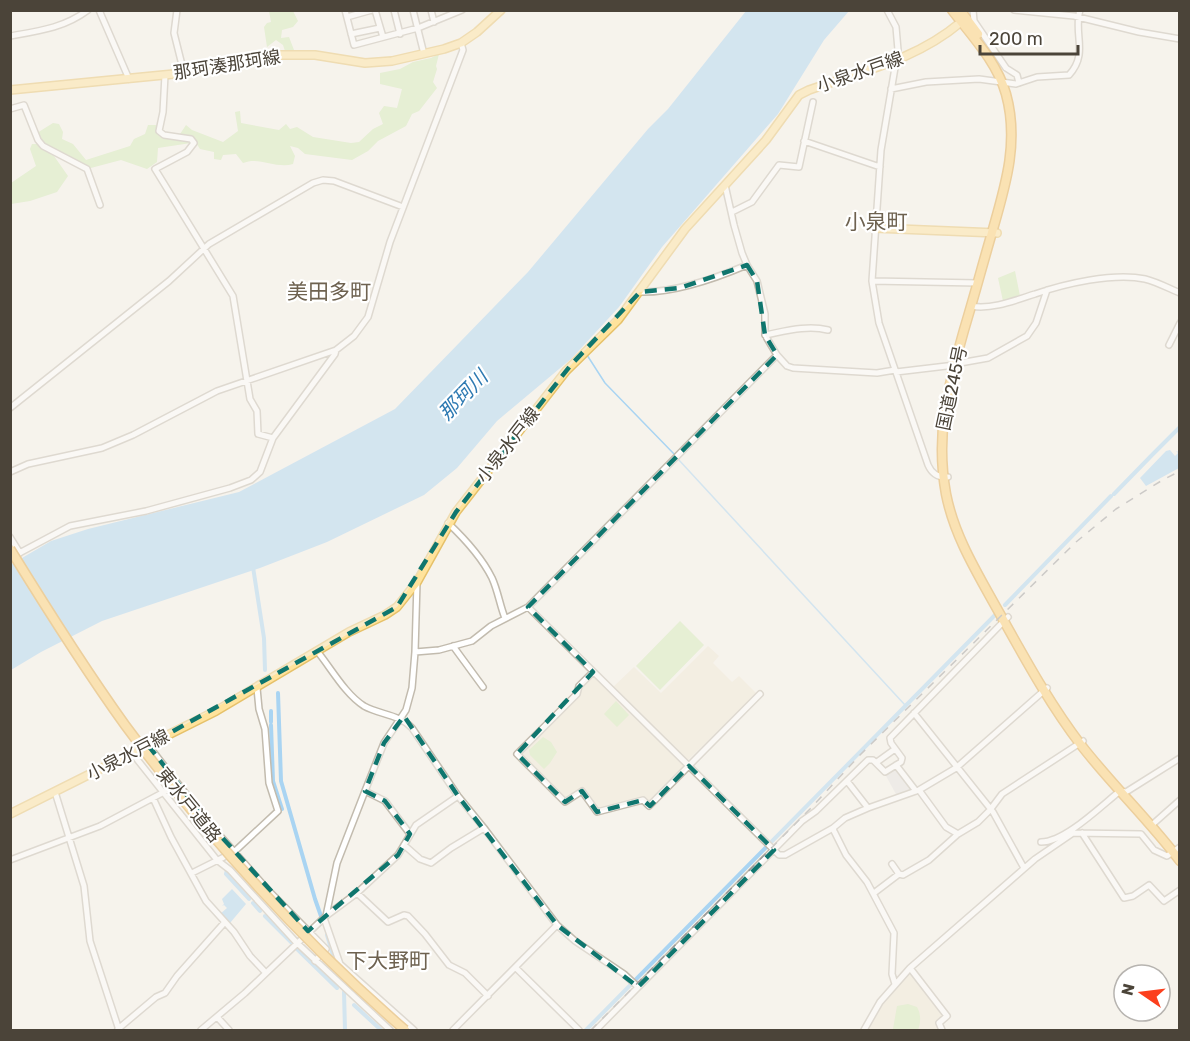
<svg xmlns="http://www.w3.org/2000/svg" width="1190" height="1041" viewBox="0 0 1190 1041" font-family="Rubik,'Noto Sans JP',sans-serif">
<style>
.education{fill:#efe8d6}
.green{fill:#d2eab5}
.parking{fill:#e5e3e0}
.water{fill:#a9d4f2}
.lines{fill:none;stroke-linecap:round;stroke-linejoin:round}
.stream{stroke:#a9d4f2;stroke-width:1.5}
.canal{stroke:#a9d4f2;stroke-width:4}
.minor-casing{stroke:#c2bbae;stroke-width:8}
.major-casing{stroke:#e6c16a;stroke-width:10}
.highway-casing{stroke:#e0a43c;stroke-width:11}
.minor{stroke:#fff;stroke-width:5}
.major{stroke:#ffe39c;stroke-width:7}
.highway{stroke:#ffcf6e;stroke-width:8}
.rail{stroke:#9a9a9a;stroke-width:1.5;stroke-dasharray:8 8;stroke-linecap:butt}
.highway-bridge-casing{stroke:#e0a43c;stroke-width:11;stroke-linecap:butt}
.highway-bridge{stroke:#ffcf6e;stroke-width:8}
.marked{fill:none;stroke:#0f766e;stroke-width:4.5;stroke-dasharray:12 8;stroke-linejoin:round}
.labels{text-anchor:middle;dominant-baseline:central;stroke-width:4.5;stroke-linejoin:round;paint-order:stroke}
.street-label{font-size:18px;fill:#4b4439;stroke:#fff}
.water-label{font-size:20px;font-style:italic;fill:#2e7ab2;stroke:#fff}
.quarter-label{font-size:21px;fill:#6e6250;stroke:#fff}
</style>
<rect width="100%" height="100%" fill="#f6f3ec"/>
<!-- education -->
<path class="education" d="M708,646L719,656L713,663L732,682L739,676L757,694L688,760L612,688L634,667L661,693Z
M593,675L685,765V768L650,803L642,798L597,811L582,789L564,799L520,754Z
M909,971L945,1016L937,1023L941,1030H866L879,1007Z"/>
<!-- green -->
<path class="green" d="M269,11H293L298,21L293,27L282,30L281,38L289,37L294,50L285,51L283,45L276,40L267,47L264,27L267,23L271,22Z
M439,54L436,66L437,69L433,82L437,88L419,111L412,114L406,126L378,141L368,151L352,160L305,154L298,148L290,146L295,156L293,164C276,169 259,156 243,163L236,154L223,155L221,160L214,159V152L200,149L193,138L180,134L186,125L192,130L223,142L238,131L235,112L240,111L241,123L279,130L286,124L290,129L297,127L313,137L351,143L359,142L373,129L383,124L379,113L384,106L397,108L402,89L380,84V73L400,69L413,62L431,58Z
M53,123L59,124L63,132L62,139L73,144L86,160L130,146L134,139L145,134L148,125H156L160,137H172L191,143L158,148L157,162L147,169L121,160L87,169L44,145L37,133Z
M32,144H38L40,148L54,156L68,176L57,192L30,201L11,204V183L36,166L30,149Z
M1015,271L1020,296L1003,301L998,278Z
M680,621L704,645L660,690L636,666Z
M616,701L629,715L617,727L604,714Z
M543,737L551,742L557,752L550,763L544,769L530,755L529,750Z
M908,1004L917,1007C921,1014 921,1022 918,1030H896L893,1029L897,1006Z"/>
<!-- parking -->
<path class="parking" d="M896,768L912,789L897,796L886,776Z"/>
<!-- water -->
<path class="water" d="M746,11H849L824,40L778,114L662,247L619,307L571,359L497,421L457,468L424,495L327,542L260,568L102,621L41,652L11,670L10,565L51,541L88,529L239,492L395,409L528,272L648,129L668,109Z
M1170,450L1175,456L1178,453L1176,451L1179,452V468L1146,486L1140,478L1166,451Z
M232,889L246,904L230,923L220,914L227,908L224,905L222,906L224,904L222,899Z"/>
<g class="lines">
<!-- stream -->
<path class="stream" d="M587,355L605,383L675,455
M678,459L905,705"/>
<!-- canal -->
<path class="canal" d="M1153,454L1180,427
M1114,494L1152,455
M253,567L264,638L265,670
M1005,605L1111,496
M278,693L281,781L315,899L322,919
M271,711V722
M271,725L273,781L282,809
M227,870L226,874L249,899
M253,903L260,911
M265,916L291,942
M327,935L335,962
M295,947L337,988
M344,992L345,1030
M354,1005L381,1030
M586,1030L996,614"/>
<defs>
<path id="minor" d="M99,10L129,79
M177,10L174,33L184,73
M345,10L354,45L418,28L462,10
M375,10L383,37
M394,10L400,34
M413,10L424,54
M431,10L434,22
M887,10L896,27L898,50L881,150L872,281L879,323L928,465C932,474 938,478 948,477
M973,10L974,21L1006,68L1017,75L1019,83
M1014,10L1074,16L1139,32L1180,39
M347,17L372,10
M351,34L380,28
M10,36C39,31 64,28 88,10
M165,75L163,112L159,131L164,135L191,139L194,143L187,152L155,169L233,296L250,399L257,411L258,434L273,438
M891,89L926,82L979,79L1016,84L1037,77L1069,75C1089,53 1073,34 1080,10
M10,109L24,105L38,140L43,146L87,169L100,205
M804,141L880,167
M725,185L734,225L742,253L747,265L757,281L765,314V335L777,355L787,366L793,368L877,373L895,370
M732,212L752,202L779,165L799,167L813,102
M872,281L978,283
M640,292C675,293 714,279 747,265
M971,306C991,310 1016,300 1035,294C1064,284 1114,272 1145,279C1157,282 1168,288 1180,293
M765,335C786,331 807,325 828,330
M1169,345L1180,323
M960,363L988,358L1027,336L1036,323L1047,290
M896,372L955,365
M10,408L169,281L209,244L313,183L323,180L334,181L403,207
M10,472L28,464L102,448L133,435L217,391L336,350L354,336L368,317L390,242L463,50L461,43
M448,523C465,539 482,558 492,578C498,591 500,606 505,618
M10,537L20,553
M10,558L70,526L146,511L230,488L251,480L260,472L273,438L335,354L336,350
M528,607L779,855H785L833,828
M453,646L483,687
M317,651C331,668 345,694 364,706C380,715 399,714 412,728L458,796L484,828L557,925L453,1030
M415,652L439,650L472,641L491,626L528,607L777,355
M593,672L579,686L577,694L517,754L565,802L582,791L597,812L643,800L649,806L760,694
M914,713L993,812L1024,868
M148,745L207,821L266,888L326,949L315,961
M132,753L217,860L230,870L296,942L390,1030
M877,762L895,749
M896,765L916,791
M847,781L868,808L845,818L833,828L834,831L846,855L867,882L894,933L892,974L895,984
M919,790L946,827L958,834
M365,791L385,801L410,834
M55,792L84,886L90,941L119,1030
M153,798L171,837L206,901L234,932L250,956L266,973
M868,808L919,790L956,768L1047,688
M1153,824L1180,800
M1082,833L1124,898L1133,896L1149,885L1164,901L1180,890
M1041,842C1065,842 1101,806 1120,791L1126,792L1180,758
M404,845L420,859L431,863L451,848L484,828
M10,860L100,826L164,792L176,787
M892,864L899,874L903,875L929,860L958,834L978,822L990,810L1002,794L1083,741
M192,873L234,852L278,811L269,783L265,729L259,709L257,688
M357,893L388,922L404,915L408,916L425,934L449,965L465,973L488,996
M874,893L899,874
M326,916L357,893L398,855L416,825L458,796
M324,918L340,964L414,1030
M557,925L575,941L624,974L638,987
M516,968L579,1030
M910,968L947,1016L939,1023L942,1030
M218,1018L229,1030
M118,1029L156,997L165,993L177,976L225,922
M201,1030L245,993L326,916L337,863L365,791L384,743L406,710L412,688L415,652L417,582
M596,1030L802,821L816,811L868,760H873L885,772L901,762L902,758L891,743L890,738L1008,617
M864,1030L880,1002L910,968L1035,859L1073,833L1141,834L1154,850L1167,856L1180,847"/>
<path id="major" d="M10,90L184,73L271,55H315L365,63L392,61L444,49L461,43L477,32L501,10
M875,228L997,233
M10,814L216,711L349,632L385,615L397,607L417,582L456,512L566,371L618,320L685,229L766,140L799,95L809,90C863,71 916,60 961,22"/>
<path id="highway" d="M952,10C972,36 997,62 1006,94C1019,141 1006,184 993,229C983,263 974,297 964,330C948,387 935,434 946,494C954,535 976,571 996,607C1022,653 1048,702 1081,745C1112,785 1149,820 1180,861
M960,10L978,34"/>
</defs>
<!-- minor casing -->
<use href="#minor" class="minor-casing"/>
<!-- major casing -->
<use href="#major" class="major-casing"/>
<!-- highway casing -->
<use href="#highway" class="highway-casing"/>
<!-- minor -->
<use href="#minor" class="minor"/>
<!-- major -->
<use href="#major" class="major"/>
<!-- highway -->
<use href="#highway" class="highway"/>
<!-- rail -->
<path class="rail" d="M591,1030L810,809L860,755L1076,542L1116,509L1161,481L1180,471"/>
<defs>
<path id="highway-bridge" d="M10,549C47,609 84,668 125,725C207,836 301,940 405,1030"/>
</defs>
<!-- highway-bridge casing -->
<use href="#highway-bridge" class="highway-bridge-casing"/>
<!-- highway-bridge -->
<use href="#highway-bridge" class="highway-bridge"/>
</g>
<!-- marked area -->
<path d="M0 0H1190V1041H0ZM747,265L757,281L765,335L777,355L528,607L593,672L517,754L565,802L582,791L597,812L643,800L650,806L689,766L774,850L638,987L557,925L458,796L404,716L384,743L365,791L385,801L410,834L398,855L308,931L207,821L148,745L397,607L456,512L570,366L640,292L680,288Z" fill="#f6f3ec" fill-opacity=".55" fill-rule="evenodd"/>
<path class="marked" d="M747,265L757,281L765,335L777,355L528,607L593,672L517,754L565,802L582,791L597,812L643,800L650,806L689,766L774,850L638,987L557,925L458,796L404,716L384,743L365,791L385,801L410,834L398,855L308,931L207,821L148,745L397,607L456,512L570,366L640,292L680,288Z"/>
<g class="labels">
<!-- street labels -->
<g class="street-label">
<text transform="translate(227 65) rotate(-9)">那珂湊那珂線</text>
<text transform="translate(860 72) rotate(-19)">小泉水戸線</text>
<text transform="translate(952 388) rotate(-78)">国道245号</text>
<text transform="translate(508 445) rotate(-52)">小泉水戸線</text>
<text transform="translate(128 755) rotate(-27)">小泉水戸線</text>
<text transform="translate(189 805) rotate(51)">東水戸道路</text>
</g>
<!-- water labels -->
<g class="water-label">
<text transform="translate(463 395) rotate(-46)">那珂川</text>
</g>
<!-- quarter labels -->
<g class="quarter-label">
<text x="876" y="221">小泉町</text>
<text x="329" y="291">美田多町</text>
<text x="388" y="960">下大野町</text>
</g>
</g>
<!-- border -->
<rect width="1190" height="1041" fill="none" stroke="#4b4439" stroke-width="24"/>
<!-- north arrow -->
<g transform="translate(1142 993) rotate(284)"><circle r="28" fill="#ffffff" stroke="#b7b4b0" stroke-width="1.5"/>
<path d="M0-4.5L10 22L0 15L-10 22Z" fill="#fc3f1d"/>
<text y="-9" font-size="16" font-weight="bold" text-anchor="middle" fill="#4b4439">N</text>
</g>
<!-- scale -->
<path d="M980 45v9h98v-9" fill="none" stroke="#4b4439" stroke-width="3"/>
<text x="989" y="45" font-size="18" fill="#4b4439" stroke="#ffffff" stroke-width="4.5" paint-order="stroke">200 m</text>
</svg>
